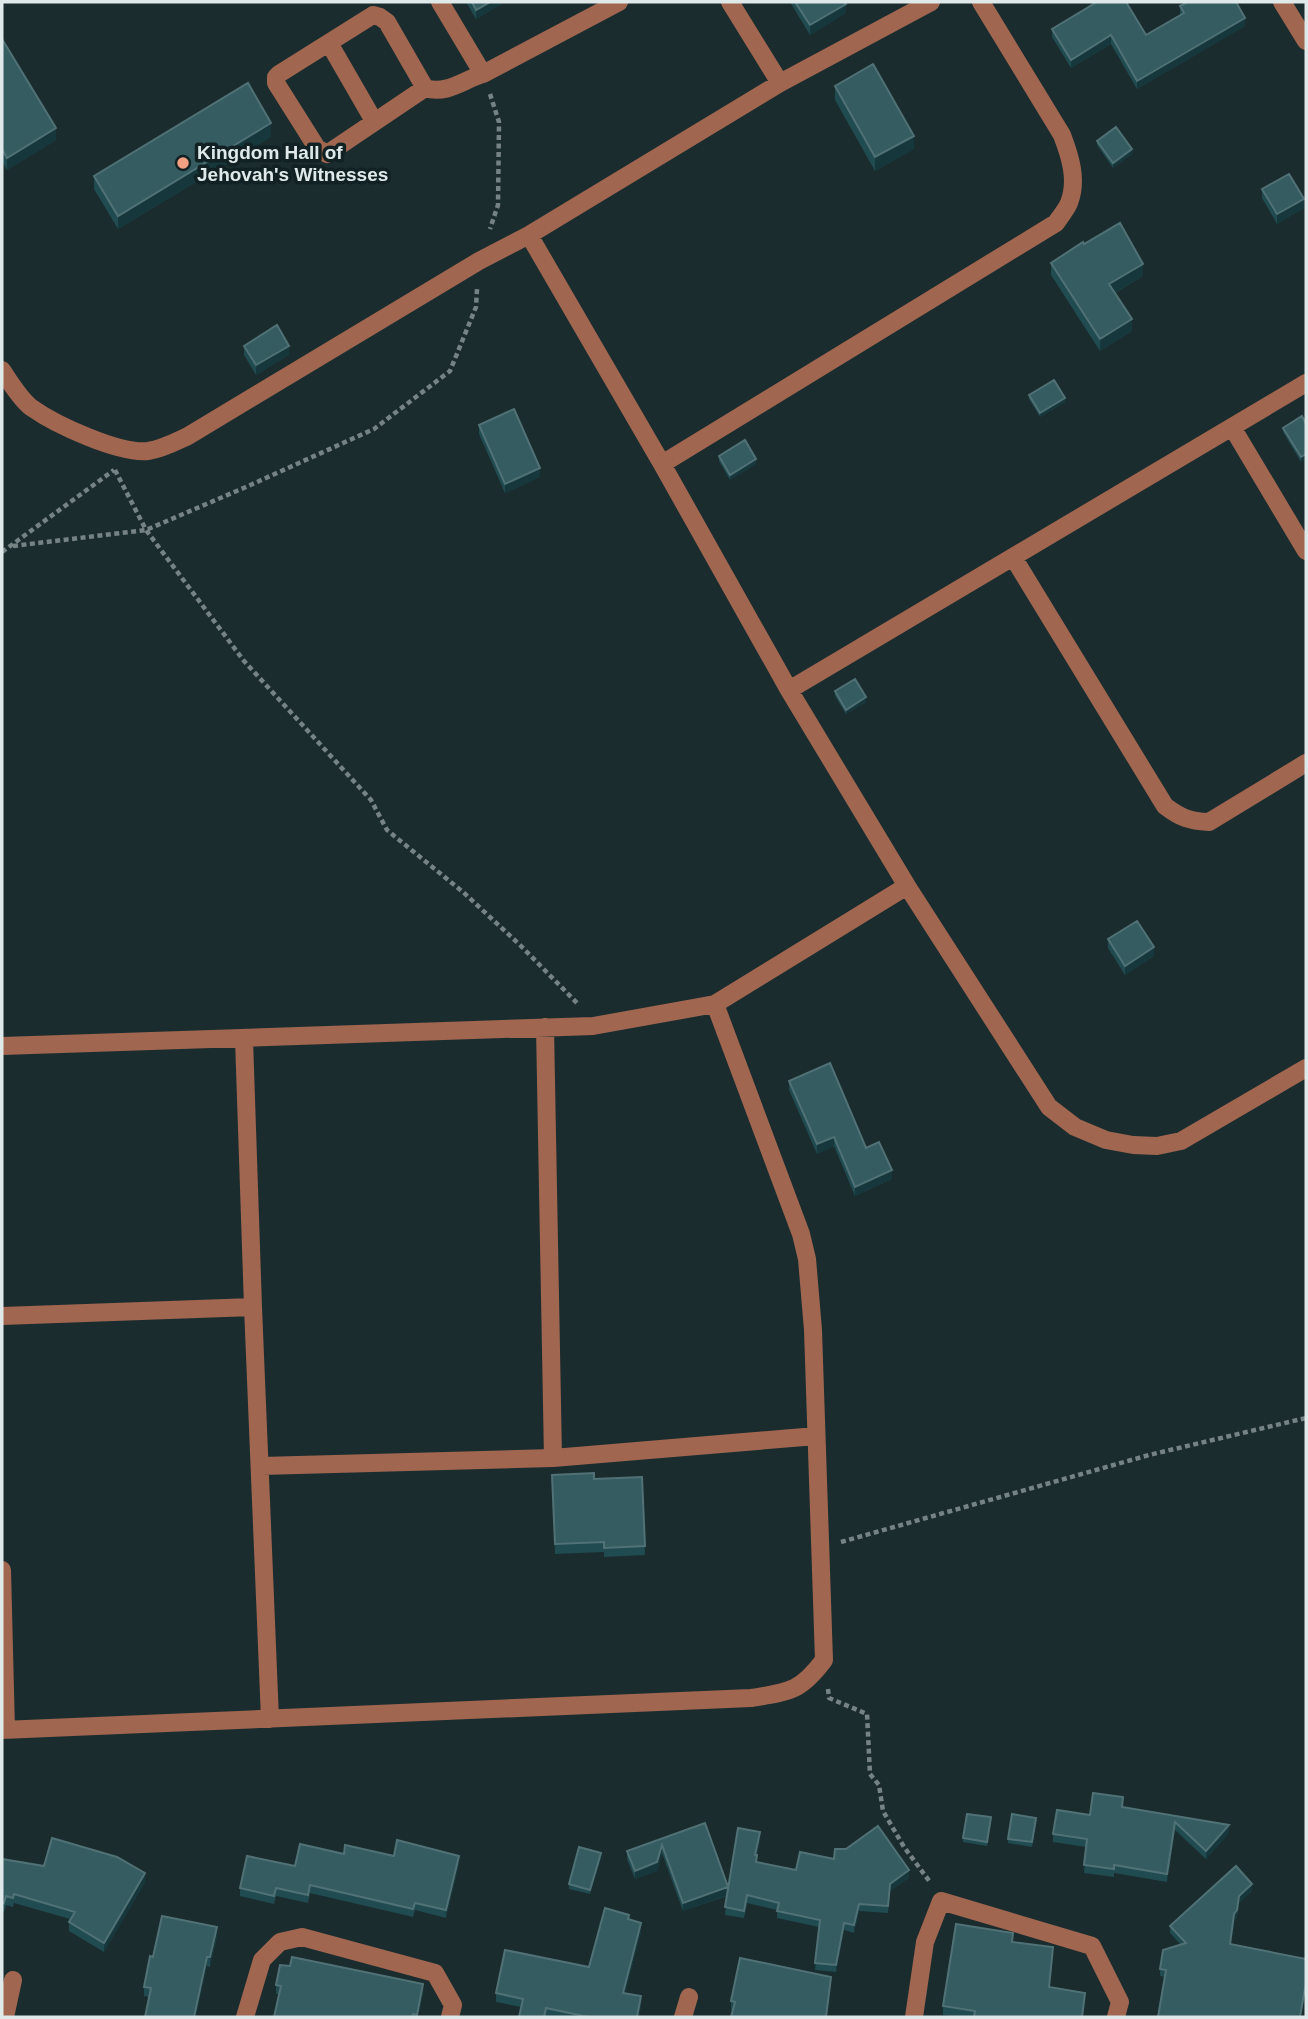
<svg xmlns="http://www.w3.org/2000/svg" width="1308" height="2019" viewBox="0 0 1308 2019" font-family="Helvetica,sans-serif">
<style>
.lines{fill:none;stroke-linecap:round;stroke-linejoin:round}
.path{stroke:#768385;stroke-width:4.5;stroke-dasharray:5 3.5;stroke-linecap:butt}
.minor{stroke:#a06650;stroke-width:18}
.wall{fill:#204b50}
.shaded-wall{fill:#16373b}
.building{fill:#355c60;stroke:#507276;stroke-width:2}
.poi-dot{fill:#f2a081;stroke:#122224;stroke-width:2.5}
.labels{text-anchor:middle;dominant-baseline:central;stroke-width:7;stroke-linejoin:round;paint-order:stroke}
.poi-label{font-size:19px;font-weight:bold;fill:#dfe9ea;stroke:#122224;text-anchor:start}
</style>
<rect width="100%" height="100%" fill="#1b2c2e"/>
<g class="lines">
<!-- path -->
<path class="path" d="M490,94L499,122L498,205L490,229
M115,470L146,530L244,661L371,800L387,830L463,892L520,945L578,1004
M13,546L146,530L246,487L374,429L450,371L476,307L477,289
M2,552L114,470
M841,1542L1149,1455L1306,1418
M828,1689L829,1698L867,1714L870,1774L879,1785L883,1811L904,1847L930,1882"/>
<!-- minor -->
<path class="minor" d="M440,2L483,74
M730,2L780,83
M1282,2L1306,41
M329,43L374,121
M425,88L327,154L317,148L276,83V77L279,74L373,15L380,17L387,22L425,88C447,95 463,80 483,74L619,2
M529,235L662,464L789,690L907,886L1049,1107L1075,1127L1106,1140L1133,1145L1157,1146L1181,1141L1306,1068
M2,370C9,381 22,401 32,408C56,425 119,454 148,451C162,449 175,442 188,436L479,261L529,235L780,83L931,2
M1232,427L1306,551
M662,464L1056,223C1060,217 1066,210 1069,203C1078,180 1070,156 1062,135L981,2
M1013,557L1165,806C1181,818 1189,821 1209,822L1306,763
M789,690L1306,383
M545,1027L553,1458
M244,1039L253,1307L270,1719
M2,1046L593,1026L715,1004L907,886
M2,1316L253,1307
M261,1466L553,1458L816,1436
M2,1570L6,1730
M2,1730L751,1698C789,1692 800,1692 824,1660L813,1330L807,1259L801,1234L715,1004
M5,2017L13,1980
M245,2017L262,1960L280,1942L302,1937L435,1973L453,2005L450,2017
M683,2017L689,1997
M914,2017L925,1942L941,1901L1092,1946L1120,2002L1116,2017"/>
</g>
<!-- wall -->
<path class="wall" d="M466,2H505L476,19Z
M790,2H844L846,13L810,35Z
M1180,6L1245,26L1137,89L1111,44L1071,68L1052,37V29L1146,35L1180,15Z
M2,39L56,140L7,170L2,161Z
M835,86L914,149L875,171L835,100Z
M271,137L118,229L94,189V176Z
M1097,141L1132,154L1113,168L1097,145Z
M1262,189L1304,208L1277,224L1262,198Z
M1084,244L1143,276L1115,293L1132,331L1100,351L1051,275V263Z
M244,346L289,355L256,375L244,355Z
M1029,395L1065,402L1040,417L1029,399Z
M1302,416L1301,462L1283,432V428Z
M479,425L540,477L505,493L479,434Z
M719,456L756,464L730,480L719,461Z
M835,691L866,702L846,714L835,696Z
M1108,939L1154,956L1125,975L1108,948Z
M789,1081L866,1148L892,1179L855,1196L834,1146L817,1154L789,1090Z
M552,1475L594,1479L642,1477L645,1555L604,1557V1552L555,1554Z
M1123,1807L1229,1833L1206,1859L1175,1830L1167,1882L1114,1873V1877L1084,1873L1086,1847L1053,1842V1834L1090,1815Z
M991,1822L987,1846L963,1842V1838Z
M705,1823L728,1892L760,1840L757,1855V1862L796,1870L909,1878L890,1891L888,1913L859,1911L854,1933L844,1930L836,1972L815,1970L819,1927L777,1918V1910L747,1903L744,1918L725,1915L727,1896L683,1911L662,1853L657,1871L635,1879L627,1859V1851Z
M1036,1823L1032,1847L1008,1843V1839Z
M344,1854L394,1856L459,1864L446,1918L415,1910L413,1917L310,1893L308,1903L276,1896L274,1904L240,1896V1888L295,1866Z
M601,1858L590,1894L569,1889V1884Z
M2,1861L44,1866L145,1882L104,1952L69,1931V1922L70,1919L14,1903L13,1907L6,1905L4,1912H2Z
M1252,1891L1239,1903L1237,1917L1234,1921L1231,1944L1306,1959V1995L1160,1976V1969L1181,1945L1170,1933V1926Z
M629,1920L641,1932L625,1993L641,2005L639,2017H519L521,2007L496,2002V1993L589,1967Z
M217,1936L210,1967L207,1966L149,1997L144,1996V1987L153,1957Z
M1013,1942L1053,1955L1050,1987L1085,2001L1083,2017H961L943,2015V2006Z
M276,1985L423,1993L418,2017H274L279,1994H276Z
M831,1986L733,2010H731V2001Z"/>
<!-- shaded-wall -->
<path class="shaded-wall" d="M490,2H505L476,19V10Z
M846,4V13L810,35V25Z
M1245,18V26L1137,89V81Z
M1111,35V44L1071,68V60Z
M271,123V137L118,229V216Z
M56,128V140L7,170V158Z
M914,136V149L875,171V157Z
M1132,149V154L1113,168V163Z
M1304,199V208L1277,224V214Z
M1143,264V276L1109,296V284Z
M1132,319V331L1100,351V339Z
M289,346V355L256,375V365Z
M1065,398V402L1040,417V413Z
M1306,454V459L1301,462V457Z
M756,459V464L730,480V475Z
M540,468V477L505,493V484Z
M866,697V702L846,714V710Z
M1154,947V956L1125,975V966Z
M834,1137V1146L817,1154V1144Z
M892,1170V1179L855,1196V1187Z
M1175,1822V1830L1167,1882V1874Z
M1229,1825V1833L1206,1859V1851Z
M760,1832V1840L755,1862V1855Z
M662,1845V1853L657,1871L635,1879V1871Z
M601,1853V1858L590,1894V1890Z
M459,1856V1864L446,1918V1910Z
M909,1870V1878L890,1891L888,1913L890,1884Z
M145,1873V1882L104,1952V1943Z
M1252,1884V1891L1239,1903L1237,1917L1234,1921L1230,1950L1234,1914L1239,1896Z
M728,1887V1895L683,1911V1903Z
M859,1904V1911L854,1933V1925Z
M641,1923V1932L623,2001V1993Z
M844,1923V1930L836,1972V1965Z
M217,1927V1936L210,1967V1957Z
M207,1957V1966L196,2017H194Z
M831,1977V1986L827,2017H826Z
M423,1984V1993L418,2017H417Z
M1305,1988V1995L1301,2017H1300Z
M641,1996V2005L639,2017H637Z"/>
<!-- building -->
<path class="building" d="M472,2H490L476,10Z
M795,2H844L846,4L810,25Z
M1097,2H1126L1146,35L1184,13L1180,6L1188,2H1236L1245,18L1137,81L1111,35L1071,60L1052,29Z
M2,39L56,128L7,158L2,149Z
M873,64L914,136L875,157L835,86Z
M248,83L271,123L118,216L94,176Z
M1116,127L1132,149L1113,163L1097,141Z
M1289,174L1304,199L1277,214L1262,189Z
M1120,223L1143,264L1109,284L1132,319L1100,339L1051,263L1083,242L1084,244Z
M277,325L289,346L256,365L244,346Z
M1054,380L1065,398L1040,413L1029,395Z
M514,409L540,468L505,484L479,425Z
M1302,416L1306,424V454L1301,457L1283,428Z
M745,440L756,459L730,475L719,456Z
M855,679L866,697L846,710L835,691Z
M1137,921L1154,947L1125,966L1108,939Z
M830,1063L866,1148L879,1142L892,1170L855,1187L834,1137L817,1144L789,1081Z
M594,1473V1479L642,1477L645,1546L604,1548V1542L555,1544L552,1475Z
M1093,1793L1123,1797L1122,1807L1229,1825L1206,1851L1175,1822L1167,1874L1114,1865V1869L1084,1865L1087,1839L1053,1834L1057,1810L1090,1815Z
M967,1814L991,1817L987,1842L963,1838Z
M1012,1814L1036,1818L1032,1842L1008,1839Z
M705,1823L728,1887L683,1903L662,1845L657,1862L635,1871L627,1851Z
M878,1826L909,1870L890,1884L888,1906L859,1904L854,1925L844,1923L836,1965L815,1963L820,1920L777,1911L779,1903L747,1895L744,1911L725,1907L738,1828L760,1832L755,1855H757L756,1862L796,1870L800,1852L834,1859L835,1849H846Z
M52,1838L117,1857L145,1873L104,1943L69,1922L75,1912L14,1894L13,1898L6,1896L4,1903L2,1902V1859L44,1866Z
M397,1840L459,1856L446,1910L415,1903L413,1909L310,1885L308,1895L276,1888L274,1896L240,1888L247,1856L295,1866L300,1844L344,1854L345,1845L394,1856Z
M579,1847L601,1853L590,1890L569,1884Z
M1236,1866L1252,1884L1239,1896L1237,1910L1234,1914L1230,1944L1306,1959V1988H1305L1300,2017H1158L1166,1970L1160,1969L1163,1950L1186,1943L1170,1926Z
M605,1908L629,1915L628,1919L641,1923L623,1993L641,1996L637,2017H588L546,2008L544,2017H519L523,1999L496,1993L505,1950L589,1967Z
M162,1916L217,1927L210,1957H207L194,2017H145L151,1988L144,1987L150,1956L153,1957Z
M956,1924L1013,1933L1012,1942L1053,1947L1049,1987L1085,1993L1082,2017H974L975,2011L943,2006Z
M292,1957L423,1984L417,2015L413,2014L412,2017H274L281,1986L276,1985L280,1965L290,1966Z
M740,1958L831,1977L826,2017H731L735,2002L731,2001Z"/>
<!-- markers -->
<circle class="poi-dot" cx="183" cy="163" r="7"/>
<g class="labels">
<!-- poi labels -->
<g class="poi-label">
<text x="197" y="152">Kingdom Hall of<tspan x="197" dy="22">Jehovah's Witnesses</tspan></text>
</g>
</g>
<!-- border -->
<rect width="1308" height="2019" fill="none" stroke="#dfe9ea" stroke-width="7"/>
</svg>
